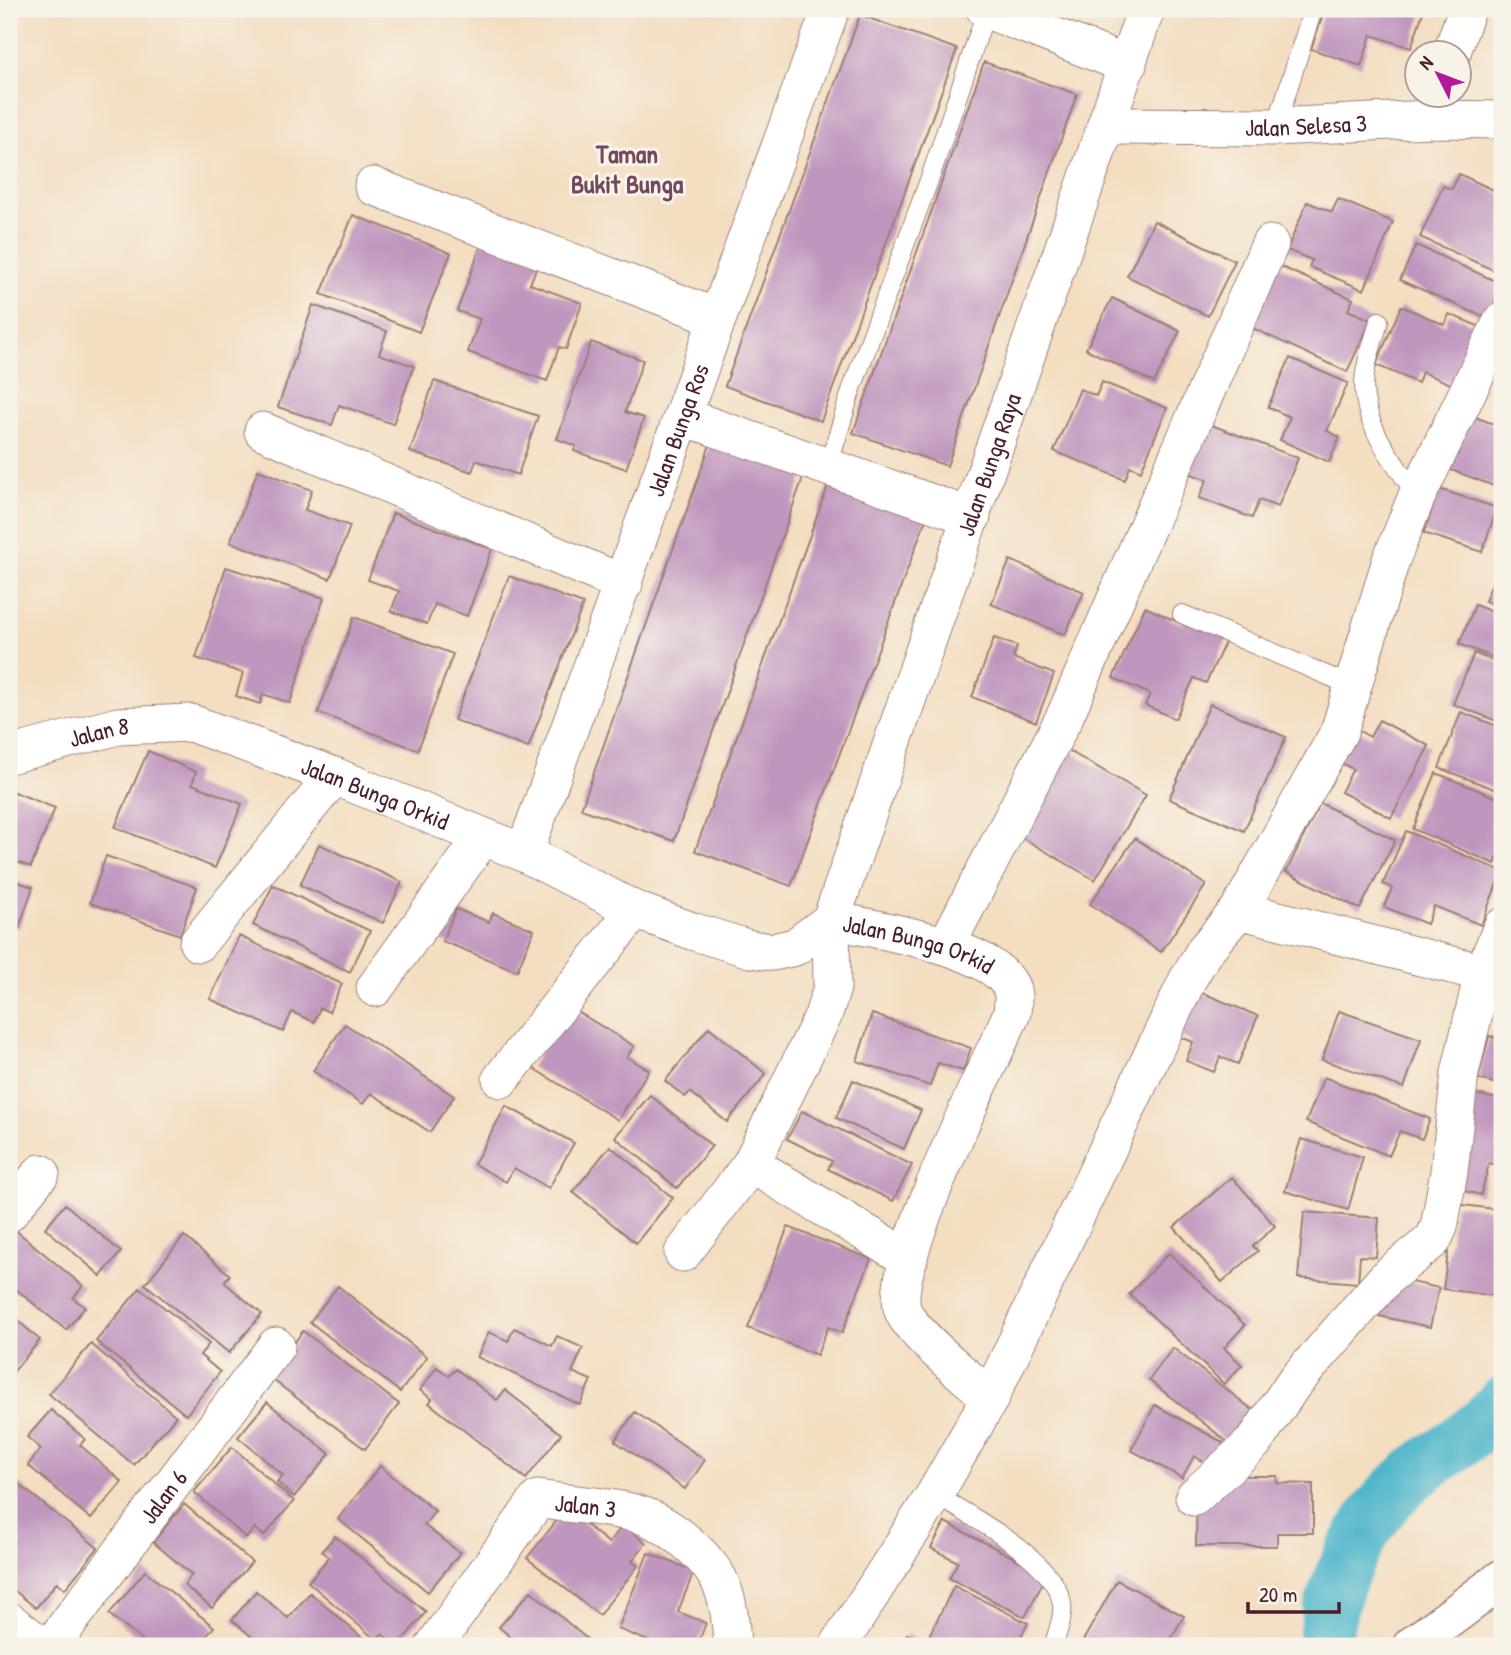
<svg xmlns="http://www.w3.org/2000/svg" width="1511" height="1655" viewBox="0 0 1511 1655" font-family="'Patrick Hand',sans-serif">
<style>
.lines{fill:none;stroke-linecap:round;stroke-linejoin:round}
.river{stroke:#4db6cb;stroke-width:54}
.building{fill:#bf96be}
.lane-casing{stroke:#9e7e76;stroke-width:20}
.street-casing{stroke:#9e7e76;stroke-width:39}
.secondary-casing{stroke:#9e7e76;stroke-width:41}
.lane{stroke:#fff;stroke-width:18}
.street{stroke:#fff;stroke-width:37}
.secondary{stroke:#fff;stroke-width:38}
.labels{text-anchor:middle;dominant-baseline:central;stroke-width:6;stroke-linejoin:round;paint-order:stroke}
.street-label{font-size:24px;fill:#4a1f2b;stroke:#f7f3e8}
.neighbourhood-label{font-size:26px;font-weight:bold;fill:#73495e;stroke:#f7f3e8}
</style>
<rect width="100%" height="100%" fill="#f7f3e8"/>
<filter id="ink" filterUnits="userSpaceOnUse"><feTurbulence type="fractalNoise" baseFrequency=".0143" numOctaves="2"/><feDisplacementMap in="SourceGraphic" scale="14" xChannelSelector="R" yChannelSelector="G"/><feConvolveMatrix kernelMatrix="1 2 1 2 8 2 1 2 1" color-interpolation-filters="sRGB"/></filter>
<filter id="wash" filterUnits="userSpaceOnUse"><feTurbulence type="fractalNoise" baseFrequency=".00686" numOctaves="4" result="noise"/><feDisplacementMap in="SourceGraphic" scale="28" xChannelSelector="R" yChannelSelector="G"/><feGaussianBlur stdDeviation="1.57" result="paint"/><feColorMatrix in="noise" values="0 0 0 0 0 0 0 0 0 0 0 0 0 0 0 0 0 1.4 0 .05"/><feComposite in="paint" operator="in"/></filter>
<g filter="url(#wash)">
<rect width="100%" height="100%" fill="#f3dec1"/>
<g class="lines">
<!-- river -->
<path class="river" d="M1324,1646C1331,1582 1363,1516 1414,1474C1444,1450 1478,1434 1502,1404"/>
</g>
<g id="blocks">
<!-- building -->
<path class="building" d="M1325,9H1424L1411,48L1371,35L1361,66L1311,49Z
M860,15L957,49L821,421L725,386Z
M984,62L1077,94L947,466L853,433Z
M1459,174L1502,194V274L1420,237L1443,186L1452,189Z
M1338,199L1393,222L1364,290L1309,267L1312,260L1287,250L1307,202L1332,212Z
M353,215L451,253L419,332L321,294Z
M1154,221L1235,261L1208,316L1127,276Z
M483,240L539,261L530,284L582,303L566,349L559,347L547,381L468,352L480,319L457,311Z
M1416,245L1502,284L1488,319L1400,280Z
M1277,265L1353,299L1348,310L1371,320L1347,372L1248,326Z
M1112,298L1180,331L1154,383L1086,349Z
M313,305L387,331L379,354L414,366L393,424L339,405L332,425L278,407Z
M1401,306L1445,325L1449,314L1483,328L1458,387L1422,372L1418,383L1376,365Z
M591,342L643,360L625,412L644,418L626,469L574,451L576,446L557,439Z
M1290,358L1348,383L1327,431L1340,437L1329,462L1280,440L1290,417L1268,407Z
M434,381L538,416L518,475L476,460L472,472L410,452Z
M1102,382L1167,408L1141,471L1130,466L1125,480L1054,451L1080,389L1096,396Z
M1467,414L1502,427V489L1446,468Z
M1201,421L1298,458L1278,507L1259,500L1252,518L1199,498L1207,480L1181,470Z
M712,439L805,472L674,841L581,809Z
M258,470L312,490L305,510L350,526L330,579L230,542Z
M833,472L930,508L791,886L695,851Z
M1439,489L1497,508L1482,552L1424,533Z
M393,513L492,549L467,616L435,604L427,624L391,611L399,591L368,580Z
M1010,560L1084,592L1065,635L991,604Z
M226,567L324,598L290,703L263,694L260,704L236,696L243,673L196,658Z
M509,576L583,604L528,748L454,720Z
M1495,576L1502,579V608L1485,601Z
M1475,605L1502,616V661L1459,644Z
M1145,607L1182,624L1186,617L1228,636L1206,683L1194,678L1175,719L1145,705L1150,694L1113,678Z
M354,617L453,654L418,750L318,713Z
M994,638L1017,646L1013,658L1054,674L1036,722L972,697Z
M1474,653L1502,664V723L1453,704Z
M1210,704L1286,737L1244,831L1169,799Z
M1461,712L1502,728V792L1439,768Z
M1379,720L1429,746L1391,818L1341,792L1353,769L1337,761L1354,728L1370,737Z
M1062,747L1146,795L1095,880L1012,832Z
M148,751L196,772L192,784L242,804L215,868L115,827Z
M1436,773L1502,800V847L1495,864L1413,829Z
M9,790L55,808L31,867L9,859Z
M1320,803L1395,840L1360,909L1286,872Z
M1406,831L1502,871L1481,925L1434,906L1427,924L1384,907L1392,888L1383,884Z
M1135,838L1206,885L1161,952L1090,904Z
M319,844L402,882L383,923L300,885Z
M106,856L197,887L180,935L90,903Z
M9,879L33,887L19,928L9,925Z
M273,885L370,931L350,972L253,925Z
M456,909L489,922L493,913L534,930L517,971L442,941Z
M239,936L342,984L329,1012L320,1008L314,1022L292,1012L283,1032L210,999Z
M1198,991L1258,1016L1238,1064L1220,1057L1214,1072L1186,1061L1193,1042L1179,1036Z
M568,1006L634,1046L627,1057L649,1070L618,1120L531,1067Z
M1339,1011L1421,1039L1404,1088L1322,1060Z
M872,1014L971,1048L963,1071L938,1063L930,1086L857,1061Z
M345,1024L454,1096L430,1132L371,1093L363,1104L313,1071Z
M709,1027L766,1074L727,1122L690,1092L685,1097L665,1081Z
M1489,1036L1502,1039V1085L1478,1079Z
M1324,1077L1430,1119L1422,1139L1400,1131L1389,1156L1306,1122Z
M853,1080L921,1110L904,1149L836,1118Z
M1476,1094L1502,1100V1167L1489,1163L1481,1195L1453,1188Z
M650,1095L712,1146L677,1188L615,1137Z
M506,1106L574,1143L549,1188L514,1168L506,1182L474,1164Z
M802,1111L912,1165L893,1201L828,1169L832,1161L787,1139Z
M1301,1139L1363,1157L1348,1210L1285,1191Z
M610,1146L673,1198L636,1243L573,1192Z
M1232,1177L1275,1226L1253,1246L1258,1251L1222,1282L1174,1227Z
M65,1204L121,1252L101,1276L45,1228Z
M1455,1204L1502,1210V1297L1443,1289Z
M1304,1212L1379,1218L1376,1257L1360,1256L1358,1283L1298,1278Z
M788,1227L871,1259L842,1333L828,1327L817,1355L748,1328Z
M13,1228L83,1286L73,1298L85,1307L66,1330L17,1290L9,1299V1234Z
M184,1236L230,1275L224,1282L262,1314L229,1353L145,1284Z
M1169,1253L1245,1325L1224,1348L1242,1365L1224,1384L1129,1294Z
M1388,1277L1439,1288L1430,1327L1379,1316Z
M338,1286L427,1357L400,1392L310,1322Z
M140,1288L209,1344L200,1355L220,1372L186,1415L96,1341Z
M9,1313L40,1340L9,1377Z
M514,1328L552,1346L557,1336L583,1348L572,1372L591,1380L580,1405L477,1357L489,1332L508,1341Z
M303,1331L399,1404L365,1449L269,1377Z
M91,1344L176,1416L134,1465L49,1394Z
M1173,1348L1254,1411L1229,1443L1149,1380Z
M437,1367L449,1376L456,1369L497,1400L505,1390L561,1434L526,1479L429,1403L432,1399L420,1390Z
M267,1402L330,1454L294,1497L277,1482L283,1475L238,1437Z
M1155,1405L1224,1443L1212,1466L1194,1456L1182,1478L1131,1450Z
M51,1410L85,1439L80,1445L122,1482L91,1519L28,1465L41,1449L27,1437Z
M635,1412L705,1460L685,1489L615,1441Z
M232,1447L294,1501L264,1536L255,1528L246,1538L194,1492Z
M380,1466L435,1511L424,1525L460,1553L428,1592L338,1519Z
M9,1476L98,1548L65,1589L57,1582L36,1608L9,1586Z
M1197,1476H1277V1483L1313,1484V1533H1277V1546H1196Z
M184,1504L252,1562L212,1608L184,1585L192,1575L153,1542Z
M566,1509L609,1543L623,1525L646,1543L632,1561L638,1566L599,1615L527,1558Z
M945,1522L1047,1575L1025,1617L949,1578L958,1562L931,1548Z
M335,1536L426,1612L398,1646L382,1634L376,1640L308,1582L329,1557L322,1551Z
M648,1553L694,1571L678,1612L706,1623L697,1646H661L618,1629Z
M145,1571L214,1627L198,1646H149L109,1614Z
M1117,1580L1184,1616L1167,1646H1080Z
M954,1586L1028,1623L1016,1646H950L929,1636Z
M256,1591L288,1618L310,1593L372,1646H263L232,1620Z
M531,1591L595,1646H521L499,1627Z
M907,1634L932,1646H901Z"/>
</g>
</g>
<g filter="url(#ink)">
<use href="#blocks" fill-opacity="0" stroke="#9e7e76" stroke-width="2"/>
<g class="lines">
<defs>
<path id="lane" d="M1276,127L1313,9
M1379,321C1374,341 1364,365 1364,385C1364,428 1395,462 1417,496
M828,467L851,391L931,175L987,9
M1182,614L1352,686
M935,1494C972,1518 1055,1559 1062,1604C1064,1617 1057,1634 1053,1646"/>
<g id="street">
<path d="M985,9L1128,65"/>
<path d="M1452,52L1467,9"/>
<path id="s1" d="M1108,126L1276,127L1430,119L1502,120"/>
<path d="M373,186L716,317"/>
<path d="M684,417L972,517"/>
<path d="M263,431L624,584"/>
<path id="s2" d="M9,755L118,726L191,723L334,776L524,853L635,910L692,931L750,949L773,952L795,947L831,920C877,930 980,944 1008,982C1015,992 1013,1001 1012,1013C990,1064 886,1267 903,1311C913,1335 969,1378 990,1398"/>
<path id="s3" d="M524,853C628,572 726,289 831,9"/>
<path d="M1239,910L1483,973"/>
<path d="M198,943L334,776"/>
<path d="M946,946L1065,716L1270,244"/>
<path d="M375,988L483,837"/>
<path d="M501,1079L635,910"/>
<path d="M751,1164L909,1259"/>
<path d="M9,1213L41,1173"/>
<path id="s4" d="M683,1253L751,1164L823,1016L832,988L831,920L1146,9"/>
<path d="M1194,1497L1254,1442L1293,1384L1388,1276L1433,1240L1439,1227L1449,1172L1460,1073L1483,973L1502,927"/>
<path d="M9,1621L42,1646"/>
<path id="s5" d="M51,1646L276,1346"/>
<path id="s6" d="M434,1646L538,1499C570,1505 603,1505 634,1513C665,1520 702,1551 718,1578C729,1598 731,1624 732,1646"/>
<path d="M838,1646L935,1494L990,1398L1188,979L1205,950L1239,910L1339,732L1391,560L1417,496L1502,321"/>
</g>
<path id="secondary" d="M1412,1646L1502,1579"/>
</defs>
<!-- lane casing -->
<use href="#lane" class="lane-casing"/>
<!-- street casing -->
<use href="#street" class="street-casing"/>
<!-- secondary casing -->
<use href="#secondary" class="secondary-casing"/>
<!-- lane -->
<use href="#lane" class="lane"/>
<!-- street -->
<use href="#street" class="street"/>
<!-- secondary -->
<use href="#secondary" class="secondary"/>
</g>
</g>
<g class="labels">
<!-- street labels -->
<g class="street-label">
<text stroke="none"><textPath href="#s1" startOffset="198">Jalan Selesa 3</textPath></text>
<text stroke="none"><textPath href="#s3" startOffset="450">Jalan Bunga Ros</textPath></text>
<text stroke="none"><textPath href="#s4" startOffset="856">Jalan Bunga Raya</textPath></text>
<text stroke="none"><textPath href="#s2" startOffset="93">Jalan 8</textPath></text>
<text stroke="none"><textPath href="#s2" startOffset="383">Jalan Bunga Orkid</textPath></text>
<text stroke="none"><textPath href="#s2" startOffset="971">Jalan Bunga Orkid</textPath></text>
<text stroke="none"><textPath href="#s5" startOffset="187">Jalan 6</textPath></text>
<text stroke="none"><textPath href="#s6" startOffset="228">Jalan 3</textPath></text>
</g>
<!-- neighbourhood labels -->
<g class="neighbourhood-label">
<text x="627" y="153">Taman<tspan x="627" dy="30">Bukit Bunga</tspan></text>
</g>
</g>
<!-- margin -->
<rect width="1511" height="1655" fill="none" stroke="#f7f3e8" stroke-width="35"/>
<!-- north arrow -->
<g transform="translate(1438 74) rotate(312)"><circle r="33" fill="#f7f3e8" stroke="#b29e9c" stroke-width="2"/>
<path d="M0-5L12 26L0 18L-12 26Z" fill="#b5179e"/>
<text y="-10" font-size="19" font-weight="bold" text-anchor="middle" fill="#4a1f2b">N</text>
</g>
<!-- scale -->
<path d="M1248 1602v10h91v-10" fill="none" stroke="#4a1f2b" stroke-width="3.5"/>
<text x="1259" y="1602" font-size="21" fill="#4a1f2b" stroke="#f7f3e8" stroke-width="5" paint-order="stroke">20 m</text>
</svg>
